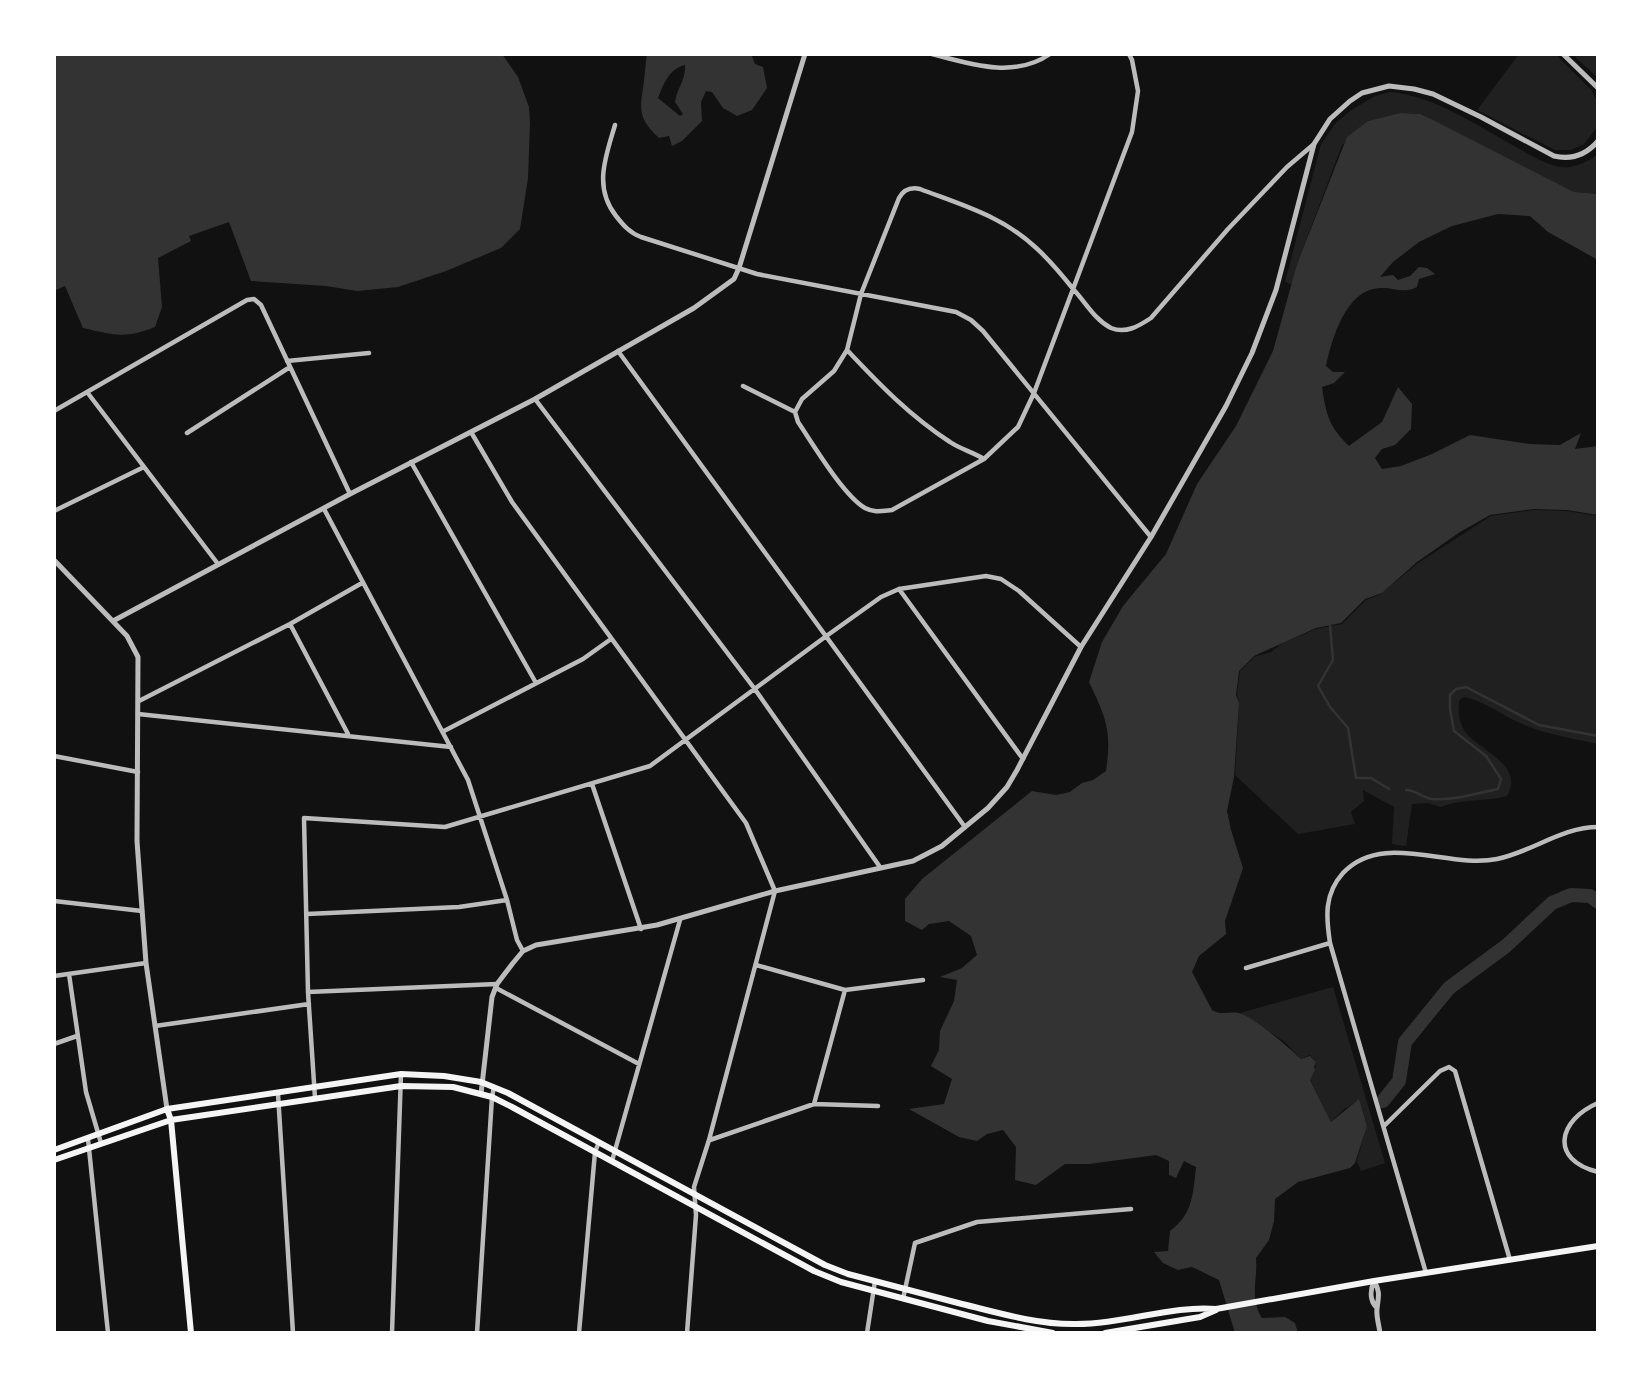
<svg xmlns="http://www.w3.org/2000/svg" width="1652" height="1387" viewBox="0 0 1652 1387" font-family="Rubik,sans-serif">
<style>
.green{fill:#202020}
.water{fill:#333;fill-rule:evenodd}
.lines{fill:none;stroke-linecap:round;stroke-linejoin:round}
.stream{stroke:#333;stroke-width:2.5}
.river{stroke:#333;stroke-width:14}
.minor{stroke:#bcbcbc;stroke-width:4.5}
.tertiary{stroke:#bcbcbc;stroke-width:5}
.secondary{stroke:#f5f5f5;stroke-width:6}
</style>
<rect width="100%" height="100%" fill="#111"/>
<!-- green -->
<path class="green" d="M1519,54H1555L1592,91L1598,104V126L1584,144L1571,150H1555L1477,110Z
M1572,54H1598V77H1597Z
M1390,92C1436,96 1479,127 1518,148C1532,156 1553,169 1568,167C1579,166 1589,161 1598,154V194L1574,192L1420,114L1400,113L1368,121L1342,145L1297,264L1293,285L1285,282L1321,144L1335,124L1350,111L1375,96Z
M1534,510L1567,511L1598,516V744C1571,738 1543,734 1518,722C1500,714 1483,700 1463,697L1459,701C1458,713 1459,723 1466,733C1481,751 1525,766 1507,796C1486,802 1462,798 1441,807L1428,803L1412,804L1406,846L1392,844L1394,807L1363,790L1364,801L1351,812L1355,824L1298,834L1235,775L1239,704L1237,694L1240,671L1254,657L1271,652L1283,643L1316,629L1342,624L1366,600L1381,594L1418,563L1491,516Z
M1333,987L1385,1163L1361,1171L1357,1161L1367,1125L1359,1100L1344,1109L1331,1122L1310,1079L1315,1070L1316,1062L1310,1055L1301,1059L1285,1042L1240,1013Z"/>
<!-- water -->
<path class="water" d="M54,54H502L518,77L529,107L530,123L528,178L520,229L501,248L446,271L398,287L357,291L326,286L251,281L229,222L189,236L191,241L158,258L162,307L155,327C125,339 114,335 83,328L65,286L54,291Z
M647,54H751L755,64L763,67L767,88L752,110L737,116L723,108L712,92L706,91L701,102L702,121L682,141L672,146L669,136L659,138C640,120 639,112 643,88C645,76 645,66 647,54ZM685,65C686,80 677,88 675,102L683,114L680,116L658,98C664,83 669,69 685,65Z
M1400,113L1420,114L1433,120L1574,192L1598,194V260L1548,232L1530,216L1498,214L1452,226L1419,242L1393,262L1380,277L1393,275L1398,280L1410,276L1419,267L1427,268L1435,274L1419,279L1417,287C1404,294 1394,287 1379,288C1346,290 1332,338 1326,366L1333,372H1345L1334,383L1322,387C1326,414 1329,427 1349,446L1382,422L1398,387L1412,404L1411,429L1395,445L1382,449L1375,458L1382,469L1401,466L1432,454L1470,435L1530,444L1560,445L1581,433L1575,449L1598,446V515L1567,510L1534,509L1490,515L1460,532L1417,562L1382,593L1365,599L1341,623L1316,628L1254,656L1239,671L1236,695L1239,703L1234,777L1227,811L1231,830L1243,868L1225,921L1226,934L1199,956L1192,972L1212,1010C1221,1016 1229,1011 1239,1013C1252,1016 1290,1048 1301,1059L1310,1056L1316,1062L1314,1067L1315,1070L1310,1080L1331,1122L1359,1099L1367,1126L1355,1163L1350,1168L1298,1182L1275,1199L1274,1221L1269,1240L1256,1258C1258,1279 1249,1297 1262,1318L1285,1317L1295,1323L1298,1333H1235L1219,1280L1192,1267L1178,1270L1163,1263L1154,1252L1168,1251L1170,1231C1193,1214 1193,1194 1196,1167L1184,1161L1176,1178L1169,1175V1161L1156,1155L1089,1164H1065L1036,1185L1015,1180L1016,1147L1003,1130L987,1134L977,1141L959,1137L909,1109L944,1104L952,1079L931,1066L939,1050L940,1031L954,1001L957,980L940,977L962,968L977,955L971,936L949,921L929,924L922,930L905,921V899L922,879L1032,791L1056,795L1070,792L1082,783L1093,780L1106,771C1112,730 1106,718 1089,682L1102,642L1123,606L1166,554L1197,484L1236,426L1273,351L1297,264L1347,137L1368,121Z"/>
<g class="lines">
<!-- stream -->
<path class="stream" d="M1330,625L1333,660L1318,686L1330,707L1348,728L1356,778H1371L1389,789
M1406,790C1416,790 1422,798 1432,799C1453,801 1477,793 1498,789L1501,779L1486,756L1454,731L1450,709V695L1456,689L1466,687L1539,725L1598,736"/>
<!-- river -->
<path class="river" d="M1383,1101L1399,1081L1405,1042L1449,988L1506,946L1552,903L1571,895L1590,896L1598,902"/>
<!-- minor -->
<path class="minor" d="M932,54C970,64 1014,79 1050,54
M1129,54L1132,60L1138,91L1132,132L1034,393L1018,427L984,459L892,510C882,511 874,513 865,508C843,495 813,444 798,422L795,412L802,399L834,371L847,350L861,294L899,198C904,189 911,187 920,189C962,205 1001,216 1034,246C1049,259 1062,275 1074,290C1086,303 1095,320 1111,328C1126,334 1139,326 1151,318L1228,229L1287,167L1314,144
M615,125C606,156 593,187 616,216C623,225 630,233 641,237L757,274L956,312L971,320L983,331L1151,537
M847,350C880,385 910,416 950,442C960,449 973,452 984,459
M618,351L965,827
M287,361L369,353
M743,386L795,412
M87,392L218,564
M535,399L754,688L880,867
M54,411L247,300L254,299L261,305L350,494
M471,432L512,502L746,823L775,891L709,1140L694,1187L696,1215L687,1333
M187,433L290,367
M411,462L536,683
M324,509L468,780L507,900L517,940L523,951
M54,511L144,467
M899,589L1023,759
M290,624L348,734
M139,701L290,624L362,583
M138,714L451,747
M444,731L583,659L611,639
M54,756L138,772
M592,784L641,929
M54,901L142,911
M307,914L459,907L507,900
M756,965L845,990L923,980
M1246,968L1330,943
M69,974L86,1092L101,1143
M54,976L146,963
M496,988L639,1064
M308,992L497,984
M155,1026L309,1004
M54,1044L77,1036
M278,1094L293,1333
M315,1098L308,992L304,818L445,827L650,766L825,637L881,597L899,589L986,576L1001,579L1019,591L1081,647
M1598,1103C1558,1120 1549,1160 1598,1172
M814,1104L845,990
M1384,1126L1440,1071L1449,1067L1455,1071L1510,1260
M88,1139L108,1333
M710,1140L814,1104L878,1106
M612,1161L680,920
M1426,1273L1330,943C1326,917 1324,894 1343,873C1382,831 1448,869 1497,859C1532,852 1562,827 1598,827
M903,1299L915,1243L977,1222L1131,1209
M392,1333L401,1074
M477,1333L492,1097L494,1087
M579,1333L595,1152L599,1142
M867,1333L875,1281"/>
<!-- tertiary -->
<path class="tertiary" d="M1563,54L1598,88
M54,560L127,636L138,657L137,841L140,882L146,963L167,1109
M113,621L350,494L535,399L694,308L734,279L739,268L805,54
M481,1094L492,997L497,984L513,963L523,951L536,945L657,925L775,891L913,861L942,846L988,808L1007,787L1017,770L1081,647L1151,537L1226,406L1252,353L1276,290L1314,144L1330,119L1350,101L1362,93L1389,86L1414,89L1433,94L1481,117L1554,156C1571,160 1586,155 1598,141
M1374,1281C1381,1292 1378,1298 1377,1309C1376,1316 1379,1325 1380,1333
M1374,1281C1370,1291 1369,1300 1377,1308"/>
<!-- secondary -->
<path class="secondary" d="M167,1109L171,1120L191,1333
M54,1150L167,1109L401,1074L444,1076L481,1082L508,1093L825,1265L848,1274C886,1284 924,1294 962,1304C999,1313 1035,1324 1073,1324C1121,1325 1172,1305 1216,1309L1374,1281L1598,1246
M54,1160L171,1120L401,1086L453,1087L492,1097L512,1107L814,1271L841,1282L988,1321L1053,1333
M1105,1333L1200,1317L1216,1310"/>
</g>
<!-- border -->
<rect width="1652" height="1387" fill="none" stroke="#ffffff" stroke-width="112"/>
</svg>
